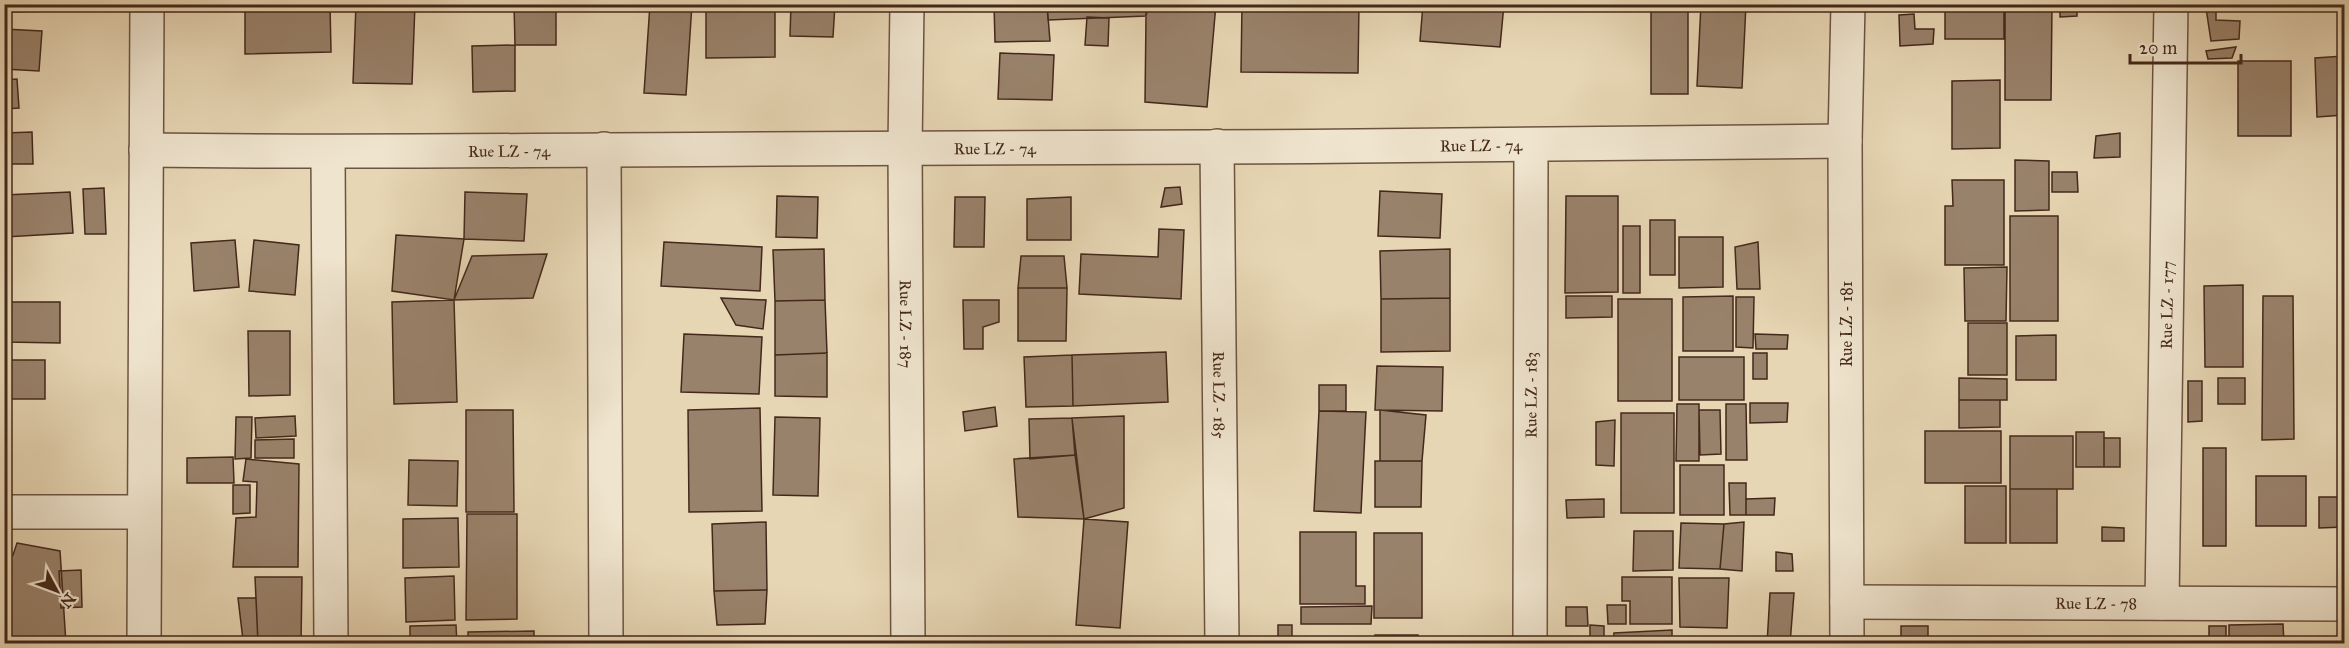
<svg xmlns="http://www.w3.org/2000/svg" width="2349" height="648" viewBox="0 0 2349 648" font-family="'IM FELL Great Primer',serif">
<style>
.building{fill:#99826b;stroke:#44281b;stroke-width:1.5}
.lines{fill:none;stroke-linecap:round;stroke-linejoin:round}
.minor-casing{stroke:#6d5441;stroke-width:36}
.minor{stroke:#efe4ce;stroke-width:33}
.labels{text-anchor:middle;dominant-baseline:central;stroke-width:4.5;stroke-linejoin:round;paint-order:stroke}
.street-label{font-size:16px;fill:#44281b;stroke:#efe4ce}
</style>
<rect width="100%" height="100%" fill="#e7d6b4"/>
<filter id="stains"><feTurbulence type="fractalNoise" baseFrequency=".00333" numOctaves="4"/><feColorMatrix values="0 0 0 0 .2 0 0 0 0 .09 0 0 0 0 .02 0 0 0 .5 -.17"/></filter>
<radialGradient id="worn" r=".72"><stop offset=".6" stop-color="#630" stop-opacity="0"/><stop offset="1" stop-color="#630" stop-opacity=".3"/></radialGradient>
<!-- building -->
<path class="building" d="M4,4H60V11L4,12Z
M245,4H330L331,52L245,54Z
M356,4H415L412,84L353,83Z
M514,4H556V45H515Z
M650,4H692L686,95L644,93Z
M706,4H775V57L706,58Z
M791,4H835L833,37L790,36Z
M994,4H1047L1050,41L995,42Z
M1047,4H1146V16L1048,20Z
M1149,4H1216L1207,107L1145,102L1146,16Z
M1242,4H1359L1358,73L1241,72Z
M1423,4H1504L1500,47L1420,41Z
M1651,4H1688V94H1651Z
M1701,4H1746L1742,88L1697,86Z
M1945,4H2004V39H1945Z
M2005,4H2052L2051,100H2005Z
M2060,4H2077V16L2060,17Z
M2206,8L2216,9V20L2240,21L2239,39L2211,41Z
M1914,14L1915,29H1934L1933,44L1900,46L1899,15Z
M1087,17L1109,18L1108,46L1085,45Z
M4,29L42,31L39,71L4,69Z
M515,45V91L473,92L472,46Z
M2236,47L2232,58L2208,59L2206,51Z
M1000,53L1054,55L1052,100L998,99Z
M2344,56V115L2317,117L2315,58Z
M2238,61H2291V136H2238Z
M17,79L19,108L4,109V80Z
M2000,80V148L1952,149V81Z
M32,132L33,164H4V133Z
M2120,133V157L2094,158L2096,136Z
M2015,160L2049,161V210L2015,211Z
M2052,172H2077L2078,192H2052Z
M1952,180H2004V265H1945V206H1953Z
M1180,187L1182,204L1161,207L1165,188Z
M104,188L106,234H85L83,189Z
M1380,191L1442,194L1440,238L1378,236Z
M70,192L73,233L5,237L4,195Z
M465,192L527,194L524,241L464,239Z
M777,196L818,197L817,238L776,237Z
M1566,196H1618V292L1565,293Z
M955,197H985L984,247H954Z
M1071,197V240H1027V199Z
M2010,216H2058V321H2010Z
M1650,220H1675V275H1650Z
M1623,226H1640V293H1623Z
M1159,229L1184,230L1181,299L1079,294L1081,254L1158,257Z
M396,235L464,239L454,300L392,291Z
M1679,237H1723V287L1679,288Z
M235,240L239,287L194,291L191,243Z
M254,240L299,245L295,295L249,291Z
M664,242L762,247L760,291L661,286Z
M1758,242L1760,289H1737L1735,247Z
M824,249L825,300L775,301L773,250Z
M1450,249V298L1381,299L1380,251Z
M547,254L533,298L454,300L472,256Z
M1021,256H1064L1067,288H1018Z
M2007,267L2006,321H1965L1964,268Z
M2243,285V367H2205L2204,286Z
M1018,288H1067L1066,341H1018Z
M1566,296H1612V317L1566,318Z
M1733,296V351H1683V297Z
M2263,296H2293L2294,439L2262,440Z
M1736,297H1754L1753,348L1736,347Z
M721,298L766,300L763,329L736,325Z
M1450,298V351L1381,352V299Z
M1618,299H1672V401H1618Z
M454,300L457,402L394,404L392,302Z
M825,300L827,353L775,355V301Z
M963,300H999V322L983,327V349H964Z
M5,302H60V343L5,342Z
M1968,323H2007V375H1968Z
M248,331H290V395L249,396Z
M684,334L762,337L759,394L681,392Z
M1755,334L1788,335L1787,349H1756Z
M2056,335V380H2016V336Z
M1166,352L1168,402L1073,406L1072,355Z
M827,353V397L775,396V355Z
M1753,353H1767V379H1753Z
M1072,355L1073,406L1026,407L1024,357Z
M1679,357H1744V400H1679Z
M4,360H45V399H4Z
M1377,366L1443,367L1442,411L1375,410Z
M1959,378L2007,379V400H1959Z
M2218,378H2245V404H2218Z
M2188,381H2202V421L2188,422Z
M1319,385H1346V411H1319Z
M1959,400H2000V427L1959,428Z
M1750,403H1788L1787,422L1750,423Z
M1677,404H1699V461H1676Z
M1726,404H1746L1747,460H1726Z
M995,407L997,426L965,431L963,412Z
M760,408L762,511L689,512L688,410Z
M466,410H513L514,512H466Z
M1380,410L1426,415L1422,461H1380Z
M1699,410H1720L1721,454L1700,455Z
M1319,411L1366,412L1361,513L1314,511Z
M1621,413H1674V513H1621Z
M295,416L296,436L256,438L255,418Z
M1124,416V508L1084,519L1072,418Z
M236,417H252L251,458L235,459Z
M775,417L820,418L818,496L773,495Z
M1072,418L1075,455L1030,459L1029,419Z
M1615,420L1614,466L1596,465V422Z
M1925,431H2001V483H1925Z
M2076,432H2104V467H2076Z
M2010,436H2073V489H2010Z
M2104,438H2120V467H2104Z
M294,439V458H255V440Z
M2203,448H2226V546H2203Z
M1075,455L1084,519L1018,517L1014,459Z
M233,457L234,483H187V458Z
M246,459L299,464L298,567H233L236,518L256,517L257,482L243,481Z
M409,460L458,461L457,506L408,505Z
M1375,461H1422L1421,507H1375Z
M1680,465H1724V515H1680Z
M2256,476H2306V526H2256Z
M1729,483H1746V515H1730Z
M233,485H250V513L233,514Z
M1965,486H2006V543H1965Z
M2010,489H2057V543H2010Z
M2319,497H2344V527L2319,528Z
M1775,498L1774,515H1746V499Z
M1604,499V517L1567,518L1566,500Z
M467,514H517V619L466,620Z
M458,518L459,567L403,568V519Z
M1084,519L1128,522L1120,628L1076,625Z
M766,522L767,590L714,591L712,524Z
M1744,522L1742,571L1720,569L1724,524Z
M1681,523L1724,524L1720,569L1679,568Z
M2102,527L2124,528V541H2102Z
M1634,531H1673V570L1633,571Z
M1300,532H1356V586H1365V604H1300Z
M1374,533H1422V618H1374Z
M17,543L60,551L66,644H4V555H13Z
M1776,552L1792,554L1793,571H1776Z
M81,570L82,607L61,608L59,571Z
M454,576L455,620L406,622L405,578Z
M255,577H302L301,644H244L243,640L258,643Z
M1622,577H1672V624H1630V601H1622Z
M1679,578H1729L1727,628L1680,627Z
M767,590L765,624L717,625L714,591Z
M1770,593H1794L1790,644H1767Z
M238,598H256L258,643L243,640Z
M1607,605H1626V624H1608Z
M1372,606L1371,624H1301V607Z
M1566,607H1587L1588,626H1566Z
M2283,624L2284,644H2229V625Z
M456,625L457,644H410V626Z
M1278,625H1292V643H1278Z
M1590,625L1604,626V638L1590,637Z
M1901,626H1928V642H1901Z
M2209,626H2226V644H2209Z
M1672,630V644H1613L1614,633Z
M534,631V644H468V632Z
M1375,635H1418V644H1375Z
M776,637H825V644H775Z
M708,638H759V644H708Z
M1366,638V644H1303V639Z
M1079,639H1126V644H1079Z
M1679,639H1724V644H1679Z
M1933,639H1953V644H1933Z"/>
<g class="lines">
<defs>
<g id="minor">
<path id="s1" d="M907,4L905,148L908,644"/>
<path id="s2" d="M1217,146L1222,644"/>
<path d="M604,149L606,644"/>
<path id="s3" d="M146,150C351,153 556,150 761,149C1122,148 1484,146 1845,141"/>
<path d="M328,153L331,644"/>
<path d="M4,512H144"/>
<path id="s4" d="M1847,602L2344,604"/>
<path id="s5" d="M2162,603L2171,4"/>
<path d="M144,644L147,4"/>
<path id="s6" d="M1530,644L1531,146"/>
<path d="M1847,644L1845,141L1848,4"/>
</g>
</defs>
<!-- minor casing -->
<use href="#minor" class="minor-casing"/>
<!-- minor -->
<use href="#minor" class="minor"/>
</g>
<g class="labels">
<!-- street labels -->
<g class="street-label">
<text stroke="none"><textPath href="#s3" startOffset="1335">Rue LZ - 74</textPath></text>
<text stroke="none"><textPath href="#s3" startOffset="849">Rue LZ - 74</textPath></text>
<text stroke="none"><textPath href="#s3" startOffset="363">Rue LZ - 74</textPath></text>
<text stroke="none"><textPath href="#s5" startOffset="298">Rue LZ - 177</textPath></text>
<text stroke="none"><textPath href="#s1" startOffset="320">Rue LZ - 187</textPath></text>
<text transform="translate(1846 324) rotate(-90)">Rue LZ - 181</text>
<text stroke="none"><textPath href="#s2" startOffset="249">Rue LZ - 185</textPath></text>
<text stroke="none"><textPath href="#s6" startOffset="249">Rue LZ - 183</textPath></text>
<text stroke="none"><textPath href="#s4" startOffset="249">Rue LZ - 78</textPath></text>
</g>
</g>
<!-- margin -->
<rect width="2349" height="648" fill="none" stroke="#e7d6b4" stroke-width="24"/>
<rect x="6" y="6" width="2337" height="636" fill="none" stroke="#44281b" stroke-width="3"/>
<rect x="12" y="12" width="2325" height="624" fill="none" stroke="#44281b" stroke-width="1.5"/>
<!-- north arrow -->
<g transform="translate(57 591) rotate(131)" stroke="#efe4ce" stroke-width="4.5" paint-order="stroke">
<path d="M0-4.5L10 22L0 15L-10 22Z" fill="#44281b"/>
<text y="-9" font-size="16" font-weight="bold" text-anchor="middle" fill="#44281b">N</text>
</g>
<!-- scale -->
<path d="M2130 54v9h111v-9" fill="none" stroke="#44281b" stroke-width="3"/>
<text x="2139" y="54" font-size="18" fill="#44281b" stroke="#efe4ce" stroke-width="4.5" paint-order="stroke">20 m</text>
<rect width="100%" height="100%" filter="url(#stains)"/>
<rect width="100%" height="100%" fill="url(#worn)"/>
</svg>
